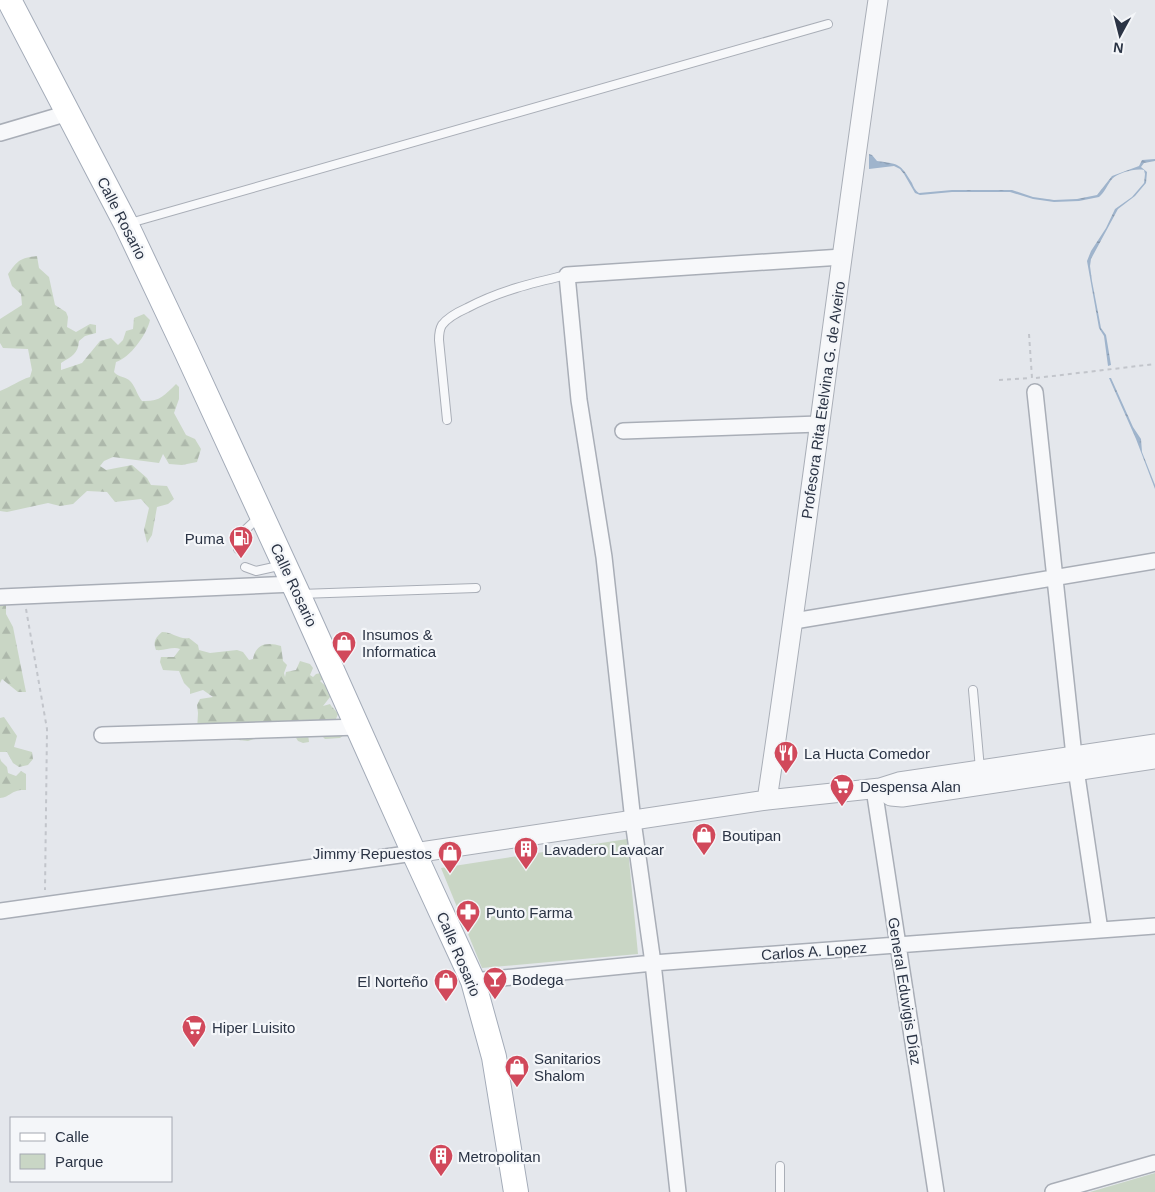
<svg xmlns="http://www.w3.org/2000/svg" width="1155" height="1192" viewBox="0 0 1155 1192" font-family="Arial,sans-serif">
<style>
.forest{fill:url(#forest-firs)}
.green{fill:#c9d6c5}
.water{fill:url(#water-ripples)}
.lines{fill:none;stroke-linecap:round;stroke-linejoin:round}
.service-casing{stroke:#a9aeb7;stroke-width:10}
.minor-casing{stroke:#a9aeb7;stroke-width:18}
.tertiary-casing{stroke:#a9aeb7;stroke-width:21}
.primary-casing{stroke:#a3abb8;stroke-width:26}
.path{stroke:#c2c5cb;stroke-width:2;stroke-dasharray:4 4;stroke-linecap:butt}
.service{stroke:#f7f8fa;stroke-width:8}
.minor{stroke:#f7f8fa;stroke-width:15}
.tertiary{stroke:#f7f8fa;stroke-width:19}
.primary{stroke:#fff;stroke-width:24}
.labels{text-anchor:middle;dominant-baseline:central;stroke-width:4.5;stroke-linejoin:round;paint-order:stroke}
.street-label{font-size:15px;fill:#2b3445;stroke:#f4f6f9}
.poi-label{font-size:15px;fill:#2b3445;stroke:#f4f6f9;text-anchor:start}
</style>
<defs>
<pattern id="forest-firs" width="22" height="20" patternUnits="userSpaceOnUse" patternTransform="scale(1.25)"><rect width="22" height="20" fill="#c9d6c5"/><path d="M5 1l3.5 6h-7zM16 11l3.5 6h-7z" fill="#adb8ab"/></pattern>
<pattern id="water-ripples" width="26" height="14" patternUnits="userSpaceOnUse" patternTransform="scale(1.25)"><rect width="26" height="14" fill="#9fb4cc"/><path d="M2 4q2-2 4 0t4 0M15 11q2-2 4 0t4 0" fill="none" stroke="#8293a7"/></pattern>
</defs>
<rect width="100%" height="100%" fill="#e4e7ec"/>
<!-- forest -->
<path class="forest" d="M37,256L39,268L49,277L55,305L66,312L68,317L67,327L76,332L90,324L96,325V333L85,336L79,341C78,354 72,356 61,363V370L82,363L100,341L111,338L118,345L123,340L126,331L133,329L134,318L144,314L150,320C147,334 130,358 116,362L114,372C119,378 126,376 131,382C136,388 137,395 142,401C159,402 164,396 176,384L179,387V399L174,413L186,435L195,439L201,449L197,462L182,465L169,464L163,454L159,463L113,457L104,461L100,466L106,470L132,465L147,478L151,485L167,486L174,499L168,504L157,507L152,535L147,543L144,530L149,508L141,499L115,502L107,492L87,491L73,504L60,506L48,503L7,512L0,511V391C11,387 19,380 30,377L32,370L28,349L3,348L0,343V319L22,305L21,294L12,286L8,274C18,260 20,258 37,256Z
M0,602H6V614L13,627L26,692H18L2,679L0,683Z
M162,632C173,632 179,640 189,638L198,645L199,650L210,653L237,650L243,652L249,660L253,659C256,643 268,642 281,646L283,661L287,665L284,673L285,677L286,672L296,670L300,661L310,664L313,668L310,675L313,677L316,674L321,673L323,679L320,681L330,690V697L323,706L330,704C332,708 336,710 338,714L336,719L341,720L348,726V732L340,738L325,739L321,735L308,734L309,742L303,743L298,741L295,736L265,735L248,741L230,739L204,740L197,731L198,713L197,705L200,699L213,697L203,690L190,694V689L184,683L179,671L163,670L160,662L161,657H174L180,649C173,646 165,651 156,650C153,642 155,638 162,632Z
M4,717L17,736L14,747L32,752L33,759L28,765L19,767L13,763L7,752H0V718Z
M0,758L1,761L7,767L8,773L16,776L21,771L26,774V790C11,789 11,797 0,798Z"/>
<!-- green -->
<path class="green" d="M627,839L638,954L482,968L441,868Z
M1155,1173V1192H1090Z"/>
<!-- water -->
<path class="water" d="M869,154L872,155L877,161C899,164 900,163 912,183C914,188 915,190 919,193L952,190H1012L1033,197L1054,200L1077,199L1097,195L1112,176L1139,166L1142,160L1155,159V161L1144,163L1141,167L1147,172L1146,183L1135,196L1118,209L1091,259L1090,266L1092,281L1101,328L1106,335L1111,365L1108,366L1104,336L1099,328L1087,261L1091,251L1106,228L1115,209L1132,197L1144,183L1145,174L1144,170C1135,168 1118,173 1112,179C1107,185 1105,192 1099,197L1079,201L1054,202L1033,199L1010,192H952L920,195L915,193L904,174L900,169L894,166L869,169Z
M1109,378H1111L1133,427L1141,439L1142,452L1155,485V489L1136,439Z"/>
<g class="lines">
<defs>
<path id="service" d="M130,223L828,24
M447,420L439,340C439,335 439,330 442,325C448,317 458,312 467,308C499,291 532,283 567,275
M238,549L242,533L259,517
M245,567L256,571L283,565
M300,594L476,588
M973,690L980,769
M780,1166V1192"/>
<path id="minor" d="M0,133L68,113
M1035,392L1074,756L1100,930
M623,431L819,424
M0,597L294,584
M794,621L1155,561
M102,735L359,727
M874,789L936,1192
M0,911L414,853
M473,981L653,963L1155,926
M678,1192L653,963L633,821L604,557L579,400L567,275L842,257
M1053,1192L1155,1163"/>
<path id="tertiary" d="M880,788L891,796L902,797L1155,759
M767,800C807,534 839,266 878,0
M414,853L767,800L880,788L899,782L1155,744"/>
<path id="primary" d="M9,0L126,224L187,353L298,594L414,853L473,981L494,1057L516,1192"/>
</defs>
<!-- service casing -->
<use href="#service" class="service-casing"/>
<!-- minor casing -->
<use href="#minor" class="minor-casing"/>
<!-- tertiary casing -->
<use href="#tertiary" class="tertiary-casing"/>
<!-- primary casing -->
<use href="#primary" class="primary-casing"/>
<!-- path -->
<path class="path" d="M1029,334L1032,378
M1036,378L1155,364
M999,380L1031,378
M26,609L47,729L45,890"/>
<!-- service -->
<use href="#service" class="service"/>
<!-- minor -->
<use href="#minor" class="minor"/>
<!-- tertiary -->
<use href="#tertiary" class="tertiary"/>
<!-- primary -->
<use href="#primary" class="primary"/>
</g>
<!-- icons -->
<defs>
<symbol id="fuel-pin" viewBox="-11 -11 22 30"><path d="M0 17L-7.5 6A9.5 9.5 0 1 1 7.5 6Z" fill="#d1495b" stroke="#f4f6f9"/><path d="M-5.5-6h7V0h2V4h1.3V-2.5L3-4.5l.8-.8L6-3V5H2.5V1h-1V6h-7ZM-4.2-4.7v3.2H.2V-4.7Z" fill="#fff"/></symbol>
<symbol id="shop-pin" viewBox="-11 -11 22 30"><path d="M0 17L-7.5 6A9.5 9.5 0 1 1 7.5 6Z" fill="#d1495b" stroke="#f4f6f9"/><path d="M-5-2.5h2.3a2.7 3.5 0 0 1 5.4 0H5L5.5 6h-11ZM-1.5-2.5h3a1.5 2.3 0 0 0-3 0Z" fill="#fff"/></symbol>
<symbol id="restaurant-pin" viewBox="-11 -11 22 30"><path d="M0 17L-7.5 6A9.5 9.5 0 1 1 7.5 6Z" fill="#d1495b" stroke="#f4f6f9"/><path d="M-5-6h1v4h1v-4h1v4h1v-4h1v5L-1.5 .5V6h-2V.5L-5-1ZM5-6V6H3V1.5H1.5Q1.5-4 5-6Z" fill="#fff"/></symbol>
<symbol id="supermarket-pin" viewBox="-11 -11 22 30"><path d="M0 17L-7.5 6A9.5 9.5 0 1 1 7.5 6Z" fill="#d1495b" stroke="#f4f6f9"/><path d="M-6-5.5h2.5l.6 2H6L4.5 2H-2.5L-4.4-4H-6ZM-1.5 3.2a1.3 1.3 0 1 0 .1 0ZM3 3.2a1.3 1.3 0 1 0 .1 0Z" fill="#fff"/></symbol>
<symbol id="building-pin" viewBox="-11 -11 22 30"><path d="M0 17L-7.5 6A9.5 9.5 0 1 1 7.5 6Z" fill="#d1495b" stroke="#f4f6f9"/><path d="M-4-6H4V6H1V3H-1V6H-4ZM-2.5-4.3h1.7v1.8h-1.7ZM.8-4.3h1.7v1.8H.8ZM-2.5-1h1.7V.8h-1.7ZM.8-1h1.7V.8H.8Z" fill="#fff"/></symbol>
<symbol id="pharmacy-pin" viewBox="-11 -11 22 30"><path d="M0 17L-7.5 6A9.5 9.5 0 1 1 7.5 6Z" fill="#d1495b" stroke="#f4f6f9"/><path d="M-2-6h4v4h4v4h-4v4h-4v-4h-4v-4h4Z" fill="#fff"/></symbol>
<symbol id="bar-pin" viewBox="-11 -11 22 30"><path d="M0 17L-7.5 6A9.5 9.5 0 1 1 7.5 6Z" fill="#d1495b" stroke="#f4f6f9"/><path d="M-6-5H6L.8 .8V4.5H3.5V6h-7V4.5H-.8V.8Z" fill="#fff"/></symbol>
</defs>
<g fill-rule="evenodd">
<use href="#fuel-pin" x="227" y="524" width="28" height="38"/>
<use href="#shop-pin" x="330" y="629" width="28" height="38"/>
<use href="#restaurant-pin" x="772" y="739" width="28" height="38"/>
<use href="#supermarket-pin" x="828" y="772" width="28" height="38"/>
<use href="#shop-pin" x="690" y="821" width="28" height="38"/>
<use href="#building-pin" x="512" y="835" width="28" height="38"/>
<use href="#shop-pin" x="436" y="839" width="28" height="38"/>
<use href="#pharmacy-pin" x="454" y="898" width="28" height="38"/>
<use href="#bar-pin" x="481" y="965" width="28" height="38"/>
<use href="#shop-pin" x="432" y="967" width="28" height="38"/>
<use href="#supermarket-pin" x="180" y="1013" width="28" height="38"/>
<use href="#shop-pin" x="503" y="1053" width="28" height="38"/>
<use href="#building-pin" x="427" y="1142" width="28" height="38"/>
</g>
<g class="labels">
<!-- street labels -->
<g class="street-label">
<text transform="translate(122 218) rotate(63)">Calle Rosario</text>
<text transform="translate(823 400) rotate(-82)">Profesora Rita Etelvina G. de Aveiro</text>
<text transform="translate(294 585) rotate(65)">Calle Rosario</text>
<text transform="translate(814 951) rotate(-4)">Carlos A. Lopez</text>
<text transform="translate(459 954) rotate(67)">Calle Rosario</text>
<text transform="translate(905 991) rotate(81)">General Eduvigis Díaz</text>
</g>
<!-- poi labels -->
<g class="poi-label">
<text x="224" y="538" text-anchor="end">Puma</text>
<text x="362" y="634">Insumos &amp;<tspan x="362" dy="17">Informatica</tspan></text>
<text x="804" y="753">La Hucta Comedor</text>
<text x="860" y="786">Despensa Alan</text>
<text x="722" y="835">Boutipan</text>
<text x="544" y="849">Lavadero Lavacar</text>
<text x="432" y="853" text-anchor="end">Jimmy Repuestos</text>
<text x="486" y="912">Punto Farma</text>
<text x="512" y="979">Bodega</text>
<text x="428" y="981" text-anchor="end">El Norteño</text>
<text x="212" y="1027">Hiper Luisito</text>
<text x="534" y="1058">Sanitarios<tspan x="534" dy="17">Shalom</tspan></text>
<text x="458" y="1156">Metropolitan</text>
</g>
</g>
<!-- legend -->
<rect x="10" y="1117" width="162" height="65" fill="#f4f6f9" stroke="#a4a8b1"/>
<rect x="20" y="1133" width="25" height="8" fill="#ffffff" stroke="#a4a8b1"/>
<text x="55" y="1142" font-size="15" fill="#2b3445">Calle</text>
<rect x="20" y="1154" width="25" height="15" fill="#c9d6c5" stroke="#a4a8b1"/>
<text x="55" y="1167" font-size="15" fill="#2b3445">Parque</text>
<!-- north arrow -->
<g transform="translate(1120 35) rotate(187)" stroke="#f4f6f9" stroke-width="4" paint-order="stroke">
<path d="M0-4L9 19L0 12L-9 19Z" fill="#2b3445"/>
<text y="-8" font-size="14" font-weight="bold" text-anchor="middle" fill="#2b3445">N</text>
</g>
</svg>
